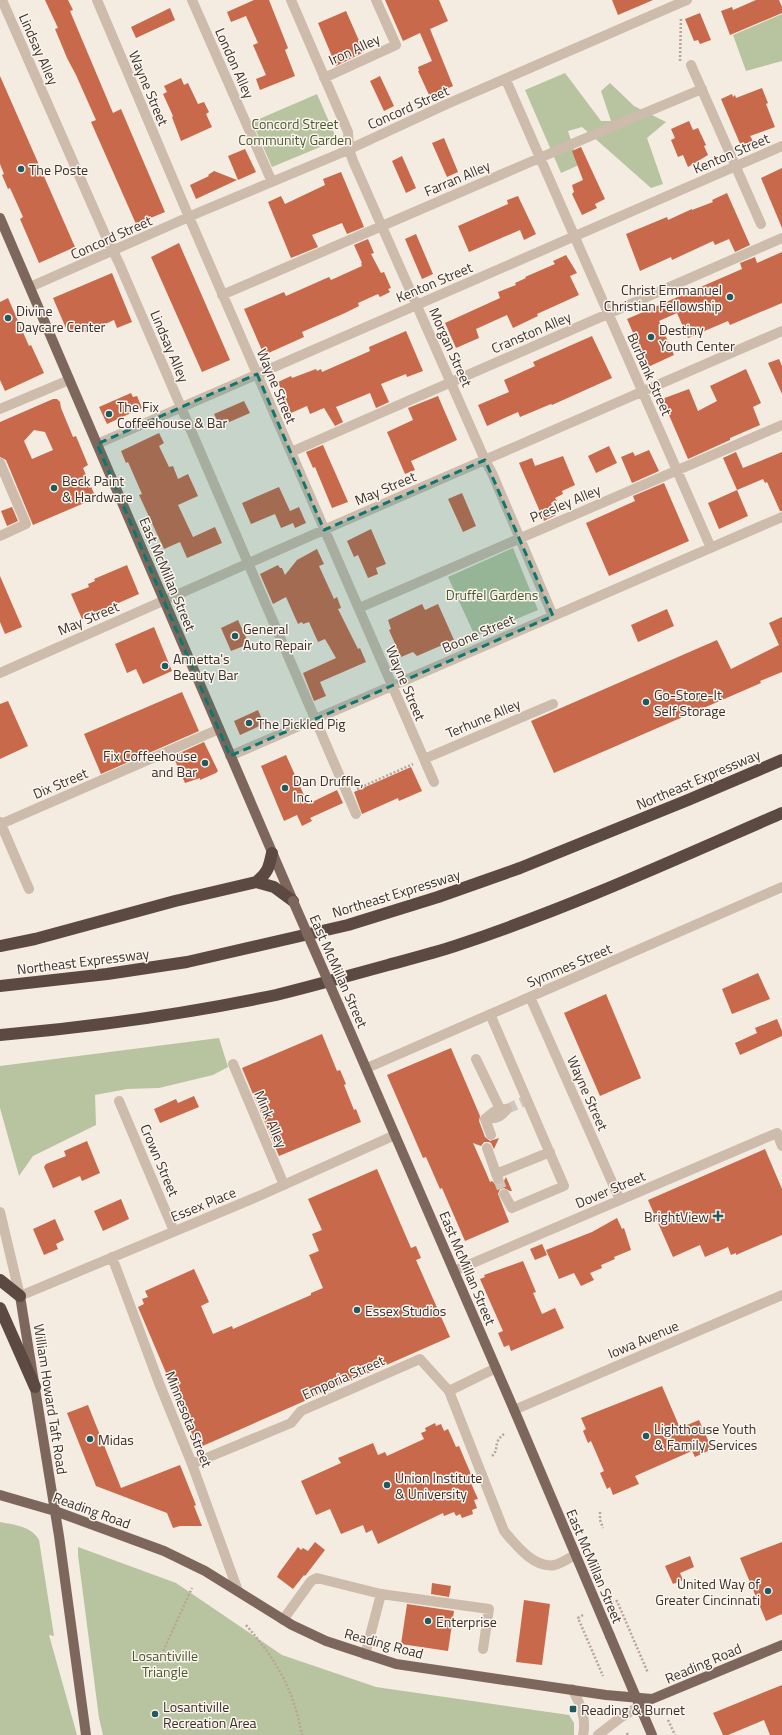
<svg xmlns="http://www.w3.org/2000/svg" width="782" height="1735" viewBox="0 0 782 1735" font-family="'Titillium Web',sans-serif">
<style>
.green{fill:#b8c4a0}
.building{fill:#c8694b;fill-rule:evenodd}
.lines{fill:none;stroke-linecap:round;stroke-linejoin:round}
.minor-tunnel{stroke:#cfc6bd;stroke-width:10;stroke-dasharray:10 5;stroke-linecap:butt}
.path{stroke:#b9a596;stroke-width:2.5;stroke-dasharray:2 2;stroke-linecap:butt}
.minor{stroke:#cdbbac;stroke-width:10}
.major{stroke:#7d675c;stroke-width:10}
.highway{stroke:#5c4a42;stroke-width:12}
.major-bridge{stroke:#7d675c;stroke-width:10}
.marked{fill:#0f766e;fill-opacity:0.2;stroke:#0f766e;stroke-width:3;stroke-dasharray:8 5;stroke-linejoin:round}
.poi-dot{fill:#1f5a5e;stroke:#fbf5ee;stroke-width:1.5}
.labels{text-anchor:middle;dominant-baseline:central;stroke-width:3;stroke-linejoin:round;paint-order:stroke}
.street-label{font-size:14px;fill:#3b302b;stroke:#fbf5ee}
.park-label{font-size:14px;fill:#4a5a2e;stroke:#fbf5ee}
.poi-label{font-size:14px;fill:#3b302b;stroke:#fbf5ee;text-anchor:start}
</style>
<rect width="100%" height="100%" fill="#f4ebe1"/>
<!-- green -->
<path class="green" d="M782,14V61L746,71L733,35Z
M565,73L601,121H611L601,91L610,83L634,106L666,122L647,138L663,184L651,188L582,127L568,131L579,165L561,173L525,90Z
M317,94L337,140L272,167L252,122Z
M513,548L538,610L475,636L448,577Z
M219,1038L228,1067L213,1075L159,1088L127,1089L95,1095L96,1125L33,1156L19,1176L0,1108V1066Z
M0,1522C15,1525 31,1526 39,1540L54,1636L49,1635L77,1735H0Z
M78,1547L176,1583L282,1655L376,1687L569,1715L574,1723V1735H103L99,1718L78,1555Z"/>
<!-- building -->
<path class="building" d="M45,0H68L73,10L70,11L113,113L121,109L165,212L136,224L91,122L96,120L76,75L67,58L55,29L58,28Z
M254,0H269L288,48L285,50L295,76L260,90L256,79L266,75L253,45L258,43L246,16L231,22L227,12Z
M385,0H439L448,21L430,29L453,86L430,97L418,71H419L418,67L432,61L420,33L403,41Z
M612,0H653L618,15Z
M756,0H779L782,7V13L730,35L721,11L732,7L733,10Z
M170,8L175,20L136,38L131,27Z
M346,11L364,52L336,66L318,23Z
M700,13L711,40L700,44L698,40L694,41L685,19Z
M0,76L75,247L39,263L20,219L23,217L10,188L8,189L2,175L4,174L0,164Z
M380,76L394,106L384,111L370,81Z
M181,78L184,85L188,83L198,104L204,102L209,112L206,114L212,127L181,141L172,117L173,116L163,94L167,92L164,86Z
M762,88L768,103L766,104L775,127L750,136L753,141L741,146L721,99L732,94L733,97L735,95L736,98Z
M689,121L693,130L698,128L706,145L704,146L708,155L688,167L683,155L678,157L671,140L675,138L671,129Z
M444,138L458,172L447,177L432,143Z
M581,147L605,199L595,204L597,208L582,215L572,194L574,192L572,185L583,180L572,151Z
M245,149L256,172L238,180L228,156Z
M402,156L416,188L406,193L392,161Z
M782,168V228L761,178Z
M214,171L237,180L196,199L190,185L209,176L208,175Z
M341,172L364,227L347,234L342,223L312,235L318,247L291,258L268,202L281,196L285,204L325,185L323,179Z
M727,193L750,245L735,252L729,239L715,245L713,241L672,260L671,257L640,271L626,234L667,217L668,220L692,209V210L713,202L712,200Z
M518,196L536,234L524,240L520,230L469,252L458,226L508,204L507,200Z
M416,234L433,274L422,279L405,239Z
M368,239L374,253L371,254L381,273L384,272L391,288L388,289L390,292L380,297L378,294L358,303L359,306L345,313L302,332L304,337L264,355L244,309L284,292L286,296L329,277L331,280L362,266L361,263H362L354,245Z
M179,243L230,360L202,372L151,257Z
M782,252V303L730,325L728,321L688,338L677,313L659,321L674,355L648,367L627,319L742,269L740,263L755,257L757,263Z
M566,255L577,273L570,276L579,295L537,314L538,316L513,328L507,315L476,329L479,338L456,348L445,323L500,298L498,292L516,285L515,283L526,278L525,277L555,264L553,261Z
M112,273L132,322L117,328L114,320L85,333L83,327L68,333L53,298Z
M8,298L29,346L31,345L44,373L5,391L0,380V302Z
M406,331L423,371L407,377L406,374L381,384L389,402L376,408L370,393L336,407L343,422L335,426L324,408L310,414L307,406L291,413L278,382L291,376L292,378L316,369L317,371L321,369L322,372L370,351L369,347Z
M592,336L612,378L552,405L551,404L520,417L518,412L487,426L478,405L509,392L504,380L535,366L533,362Z
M779,359L782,366V394L768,363Z
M746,369L761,403L753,407L760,425L730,438V440L688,459L662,399L689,389L698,411L717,401L710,386Z
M131,393L133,397L137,396L142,408L107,424L99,407Z
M438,396L457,440L411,461L415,470L405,474L387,432L413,420L408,408Z
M53,399H57L60,402L61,408L73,437L76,436L88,465L83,468L96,498L33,525L6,460L0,457V422ZM34,430L45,432L53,450L32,459L24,441Z
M244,401L250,413L220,426L214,414Z
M159,433L164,443L159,446L169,467L173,466L178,479L188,474L198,496L178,505L193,537L215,527L222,543L187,558L180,542L164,549L139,495L142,494L128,462L126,463L121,451Z
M323,445L348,502L332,508L315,467L313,468L306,452Z
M609,446L617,463L596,473L588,456Z
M649,450L659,471L632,483L621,457L633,452L635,456Z
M736,452L743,468L782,452V511H780L767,482L765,483L763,479L737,490L748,516L719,529L708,503L737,490L723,458Z
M563,456L575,485L562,491L563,494L555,498L557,501L551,503L556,515L544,521L519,463L532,458L535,466Z
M664,483L689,541L609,576L586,523L635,501L633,496Z
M279,487L290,511L299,507L306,523L295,528L293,523L281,528L275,514L251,524L242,503Z
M462,493L476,526L463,532L448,499Z
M12,507L18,521L7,526L1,511Z
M371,529L386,564L376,568L378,574L368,578L358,555L354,557L347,541Z
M317,549L324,564L319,566L334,599L337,597L341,608L338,609L358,649L360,648L366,662L320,682L326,696L314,701L303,673L336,658L325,639L318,642L309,622L303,624L302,622L298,624L286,597L273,604L260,574L278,565L280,568H282L285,575L297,560Z
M127,565L139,594L82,619L71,594L89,587L88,584L95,581L94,579Z
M0,576L22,627L5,634L0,622Z
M422,604L425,610L438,604L454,640L417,656L413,652L401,657L389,630L391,629L388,620Z
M667,609L674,626L638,642L631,625Z
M782,617V672L760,681L761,683L554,773L531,721L717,640L731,669L779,645L769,623Z
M238,620L249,644L231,651L221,628Z
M154,627L172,671L143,684L136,669L127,673L115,644Z
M182,692L199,731L101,774L84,734Z
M8,701L28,746L0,759V704Z
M258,710L264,724L240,735L234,721Z
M204,742L218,771L216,773L200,780V778L185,783L173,756Z
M286,755L308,804L337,790L343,803L310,818L312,821L302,826L297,815L284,821L261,766Z
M411,767L422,791L399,801L398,798L362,814L354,792Z
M758,973L770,999L732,1014L722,989Z
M606,994L641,1078L600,1096L564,1013Z
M777,1019L782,1031V1036L740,1055L735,1043L757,1033L755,1028Z
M322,1034L337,1071L340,1070L346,1084L344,1085L354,1110L356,1109L361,1122L279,1156L242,1068Z
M451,1048L480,1116L479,1121L485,1137L490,1141L499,1138L494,1149L491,1143L489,1142H484L481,1146L473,1143L485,1170L490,1182L492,1181L496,1185L503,1183L506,1177L512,1191H510L504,1188L500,1189L498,1194L509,1222L465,1241L442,1188L440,1189L426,1157L423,1158L387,1075Z
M194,1096L199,1107L160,1123L154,1109L176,1099L178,1103Z
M87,1141L100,1173L82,1181L80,1176L53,1188L44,1167L46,1164L66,1156L64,1151Z
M765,1149L782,1189V1235L736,1255V1253L731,1255L728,1247L705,1257L700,1245L673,1257L648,1200Z
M377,1169L411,1248L416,1246L421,1258L416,1260L450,1337L198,1448L138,1307L144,1304L142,1299L148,1297L145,1291L194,1269L209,1302L201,1306L213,1334L232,1326L233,1329L311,1295V1293L323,1288L309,1255L319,1251L312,1234L322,1230L308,1199Z
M121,1199L129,1219L103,1231L94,1211Z
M617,1218L622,1229L624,1228L631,1250L614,1257L615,1259L601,1265L602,1268L590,1273L594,1280L581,1286L574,1273L559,1279L546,1250L592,1232Z
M55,1219L64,1240L56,1244L58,1249L44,1255L33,1229Z
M542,1244L547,1255L535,1260L530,1249Z
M523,1261L536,1292L533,1293L542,1314L555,1308L564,1328L511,1351L509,1345L504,1347L498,1333L503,1331L480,1279L485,1277L484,1275Z
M662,1386L680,1428L699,1420L712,1449L695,1457L692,1451L635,1476L639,1484L613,1495L610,1487L607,1489L600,1473L604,1471L591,1441L588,1443L583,1431L586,1429L581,1418Z
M88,1405L121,1488L180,1465L196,1505L194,1506L202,1526H180L173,1528L167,1513L96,1486L67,1413Z
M435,1423L436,1426L441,1424L444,1431L448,1429L456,1447L459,1446L473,1479L470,1481L478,1499L474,1500L477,1508L472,1510L473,1514L462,1518L460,1514L456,1516L454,1512L444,1516L443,1513L378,1544L372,1530L366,1533L363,1525L341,1534L330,1509L316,1515L301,1481L341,1463L338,1458L373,1443L378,1455L385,1452L387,1456L424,1439L421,1433L426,1431L425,1428Z
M315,1542L325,1550L305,1576L304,1575L293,1589L277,1577L279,1573L298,1547L301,1550L303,1548L308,1551Z
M782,1542V1614L766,1621L740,1558Z
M690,1556L694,1567L680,1573L683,1580L673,1584L665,1566Z
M432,1583L451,1586L449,1597L431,1594Z
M524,1600L550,1604L542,1665L516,1662Z
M407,1604L454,1611L448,1651L401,1644Z
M782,1685V1735H770L764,1720L728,1735H723L713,1713Z"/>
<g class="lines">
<!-- minor-tunnel -->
<path class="minor-tunnel" d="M507,1109L527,1100
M498,1179L504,1194"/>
<!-- path -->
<path class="path" d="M680,61L681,17
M357,789L413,764
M492,1456C500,1449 492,1443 504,1434
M600,1512V1520L603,1528
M612,1603L617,1601L648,1673
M583,1615L578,1618L603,1676
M246,1625C277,1661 293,1688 302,1735
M160,1658L192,1588
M668,1720L675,1735
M627,1733L628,1735"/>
<!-- minor -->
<path class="minor" d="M2,0L107,239L119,263L356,814
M97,0L189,217L434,782
M192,0L272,182
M291,0L348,132L349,149L353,161L485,460L492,473L553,616
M691,65L761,224
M324,78L396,45L376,0
M506,80L711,548
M30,287L200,212L341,153L447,104L687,0
M222,295L623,122L702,89
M0,409L69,380
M97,444L782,146
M291,452L782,238
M0,463L26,524L0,536
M359,608L782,425
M0,673L335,525L782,331
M230,756L782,517
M424,759L553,704
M0,822L29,889
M1,824L219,729
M530,997L620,1200
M490,1014L564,1186L512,1208L504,1194
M476,1059L500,1109
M233,1064L284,1185
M367,1068L782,887
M119,1101L174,1231
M487,1118C496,1120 502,1116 507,1109C494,1109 493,1113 485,1119L491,1135
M487,1148L498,1179
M496,1174L550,1152
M0,1212L20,1296L259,1196L395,1135
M112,1257L159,1383L192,1464L238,1591
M454,1271L777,1133L782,1146
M449,1391L496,1368
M514,1410L782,1295
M192,1464L291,1423L301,1411L420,1359L449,1391L504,1531C516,1545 534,1569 555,1565C562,1563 569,1558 575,1555
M283,1620L311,1581L317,1578L381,1594L489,1609L483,1649
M365,1655L381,1594
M572,1689C580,1703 587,1718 583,1735
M598,1735L620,1718L646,1702"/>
<!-- major -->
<path class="major" d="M0,218L293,901
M339,1006L518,1419L610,1636
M20,1296L59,1536L86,1735
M0,1495L55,1511L164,1551L205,1571L292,1625L326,1641L396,1664L606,1695L652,1699L782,1645"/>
<!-- highway -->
<path class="highway" d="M256,882C268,873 269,867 272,853
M0,946L35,939L175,901L256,882L274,887L293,901
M0,986L107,974L187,962L348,925L438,897L520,868L688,800L782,760
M0,1035C93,1027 185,1014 276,995C314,986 351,975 388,965C410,959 433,953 455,946C567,909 674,860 782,813
M0,1280L20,1296
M0,1308L35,1387"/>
<!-- major-bridge -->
<path class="major-bridge" d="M293,901L339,1006
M610,1636L652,1735"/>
</g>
<!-- marked area -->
<path class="marked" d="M257,374L324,530L485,460L553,616L230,756L97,444Z"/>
<!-- markers -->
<g class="poi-dot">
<circle cx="21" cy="169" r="4"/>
<circle cx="730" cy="297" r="4"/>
<circle cx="8" cy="318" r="4"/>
<circle cx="651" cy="337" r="4"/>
<circle cx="109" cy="414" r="4"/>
<circle cx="54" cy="488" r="4"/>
<circle cx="235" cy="636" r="4"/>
<circle cx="165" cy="666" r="4"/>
<circle cx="646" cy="702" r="4"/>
<circle cx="249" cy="723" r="4"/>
<circle cx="205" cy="763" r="4"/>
<circle cx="285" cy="788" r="4"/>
<path d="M716 1210h4v4h4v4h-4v4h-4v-4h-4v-4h4z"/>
<circle cx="357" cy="1310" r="4"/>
<circle cx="646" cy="1436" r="4"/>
<circle cx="90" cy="1439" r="4"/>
<circle cx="387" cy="1485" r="4"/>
<circle cx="768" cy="1591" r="4"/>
<circle cx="428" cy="1621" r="4"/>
<rect x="569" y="1705" width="8" height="8" rx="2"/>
<circle cx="155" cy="1714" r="4"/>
</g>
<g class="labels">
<!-- street labels -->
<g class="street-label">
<text transform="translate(39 49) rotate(66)">Lindsay Alley</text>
<text transform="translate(354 49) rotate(-25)">Iron Alley</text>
<text transform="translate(235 63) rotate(66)">London Alley</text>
<text transform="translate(149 88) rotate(67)">Wayne Street</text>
<text transform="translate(408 107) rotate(-24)">Concord Street</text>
<text transform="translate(731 153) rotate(-23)">Kenton Street</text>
<text transform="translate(457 178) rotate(-23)">Farran Alley</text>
<text transform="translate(111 237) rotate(-24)">Concord Street</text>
<text transform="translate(434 282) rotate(-23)">Kenton Street</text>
<text transform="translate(531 332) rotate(-23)">Cranston Alley</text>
<text transform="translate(170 346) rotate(67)">Lindsay Alley</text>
<text transform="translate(451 347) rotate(66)">Morgan Street</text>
<text transform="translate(650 374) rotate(66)">Burbank Street</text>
<text transform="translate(277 386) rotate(67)">Wayne Street</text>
<text transform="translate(385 488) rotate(-23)">May Street</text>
<text transform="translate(565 503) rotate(-23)">Presley Alley</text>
<text transform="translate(168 574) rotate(67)">East McMillan Street</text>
<text transform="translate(88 618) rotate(-23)">May Street</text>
<text transform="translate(478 633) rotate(-23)">Boone Street</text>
<text transform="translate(406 683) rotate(67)">Wayne Street</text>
<text transform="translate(483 718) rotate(-23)">Terhune Alley</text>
<text transform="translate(698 779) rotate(-23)">Northeast Expressway</text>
<text transform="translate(60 783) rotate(-23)">Dix Street</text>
<text transform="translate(396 893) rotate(-17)">Northeast Expressway</text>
<text transform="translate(83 961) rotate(-7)">Northeast Expressway</text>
<text transform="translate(569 965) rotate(-23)">Symmes Street</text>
<text transform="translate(339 971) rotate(66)">East McMillan Street</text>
<text transform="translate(588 1093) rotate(66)">Wayne Street</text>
<text transform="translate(271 1119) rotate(67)">Mink Alley</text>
<text transform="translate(160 1160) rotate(67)">Crown Street</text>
<text transform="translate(610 1189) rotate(-23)">Dover Street</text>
<text transform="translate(203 1204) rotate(-22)">Essex Place</text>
<text transform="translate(468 1268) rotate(67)">East McMillan Street</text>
<text transform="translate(643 1339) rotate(-23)">Iowa Avenue</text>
<text transform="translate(343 1377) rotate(-24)">Emporia Street</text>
<text transform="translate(51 1399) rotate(81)">William Howard Taft Road</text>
<text transform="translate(189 1419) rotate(68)">Minnesota Street</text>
<text transform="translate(92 1510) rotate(20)">Reading Road</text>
<text transform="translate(595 1566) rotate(67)">East McMillan Street</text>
<text transform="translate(384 1643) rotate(15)">Reading Road</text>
<text transform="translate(703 1663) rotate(-23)">Reading Road</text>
</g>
<!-- park labels -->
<g class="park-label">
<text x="295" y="123">Concord Street<tspan x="295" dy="16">Community Garden</tspan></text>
<text x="492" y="594">Druffel Gardens</text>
<text x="165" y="1655">Losantiville<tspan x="165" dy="16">Triangle</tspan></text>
</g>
<!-- poi labels -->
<g class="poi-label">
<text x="29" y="169">The Poste</text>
<text x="722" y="289" text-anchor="end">Christ Emmanuel<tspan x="722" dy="16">Christian Fellowship</tspan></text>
<text x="16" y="310">Divine<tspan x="16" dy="16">Daycare Center</tspan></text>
<text x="659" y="329">Destiny<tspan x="659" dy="16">Youth Center</tspan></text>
<text x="117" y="406">The Fix<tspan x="117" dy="16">Coffeehouse &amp; Bar</tspan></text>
<text x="62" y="480">Beck Paint<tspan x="62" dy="16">&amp; Hardware</tspan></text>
<text x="243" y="628">General<tspan x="243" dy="16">Auto Repair</tspan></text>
<text x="173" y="658">Annetta's<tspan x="173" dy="16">Beauty Bar</tspan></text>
<text x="654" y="694">Go-Store-It<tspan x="654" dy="16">Self Storage</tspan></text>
<text x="257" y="723">The Pickled Pig</text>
<text x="197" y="755" text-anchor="end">Fix Coffeehouse<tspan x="197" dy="16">and Bar</tspan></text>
<text x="293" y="780">Dan Druffle,<tspan x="293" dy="16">Inc.</tspan></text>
<text x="709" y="1216" text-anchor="end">BrightView</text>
<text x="365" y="1310">Essex Studios</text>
<text x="654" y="1428">Lighthouse Youth<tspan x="654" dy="16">&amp; Family Services</tspan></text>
<text x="98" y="1439">Midas</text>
<text x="395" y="1477">Union Institute<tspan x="395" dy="16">&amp; University</tspan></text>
<text x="760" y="1583" text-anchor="end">United Way of<tspan x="760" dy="16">Greater Cincinnati</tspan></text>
<text x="436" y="1621">Enterprise</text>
<text x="163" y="1706">Losantiville<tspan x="163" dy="16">Recreation Area</tspan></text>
<text x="581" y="1709">Reading &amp; Burnet</text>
</g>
</g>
</svg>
